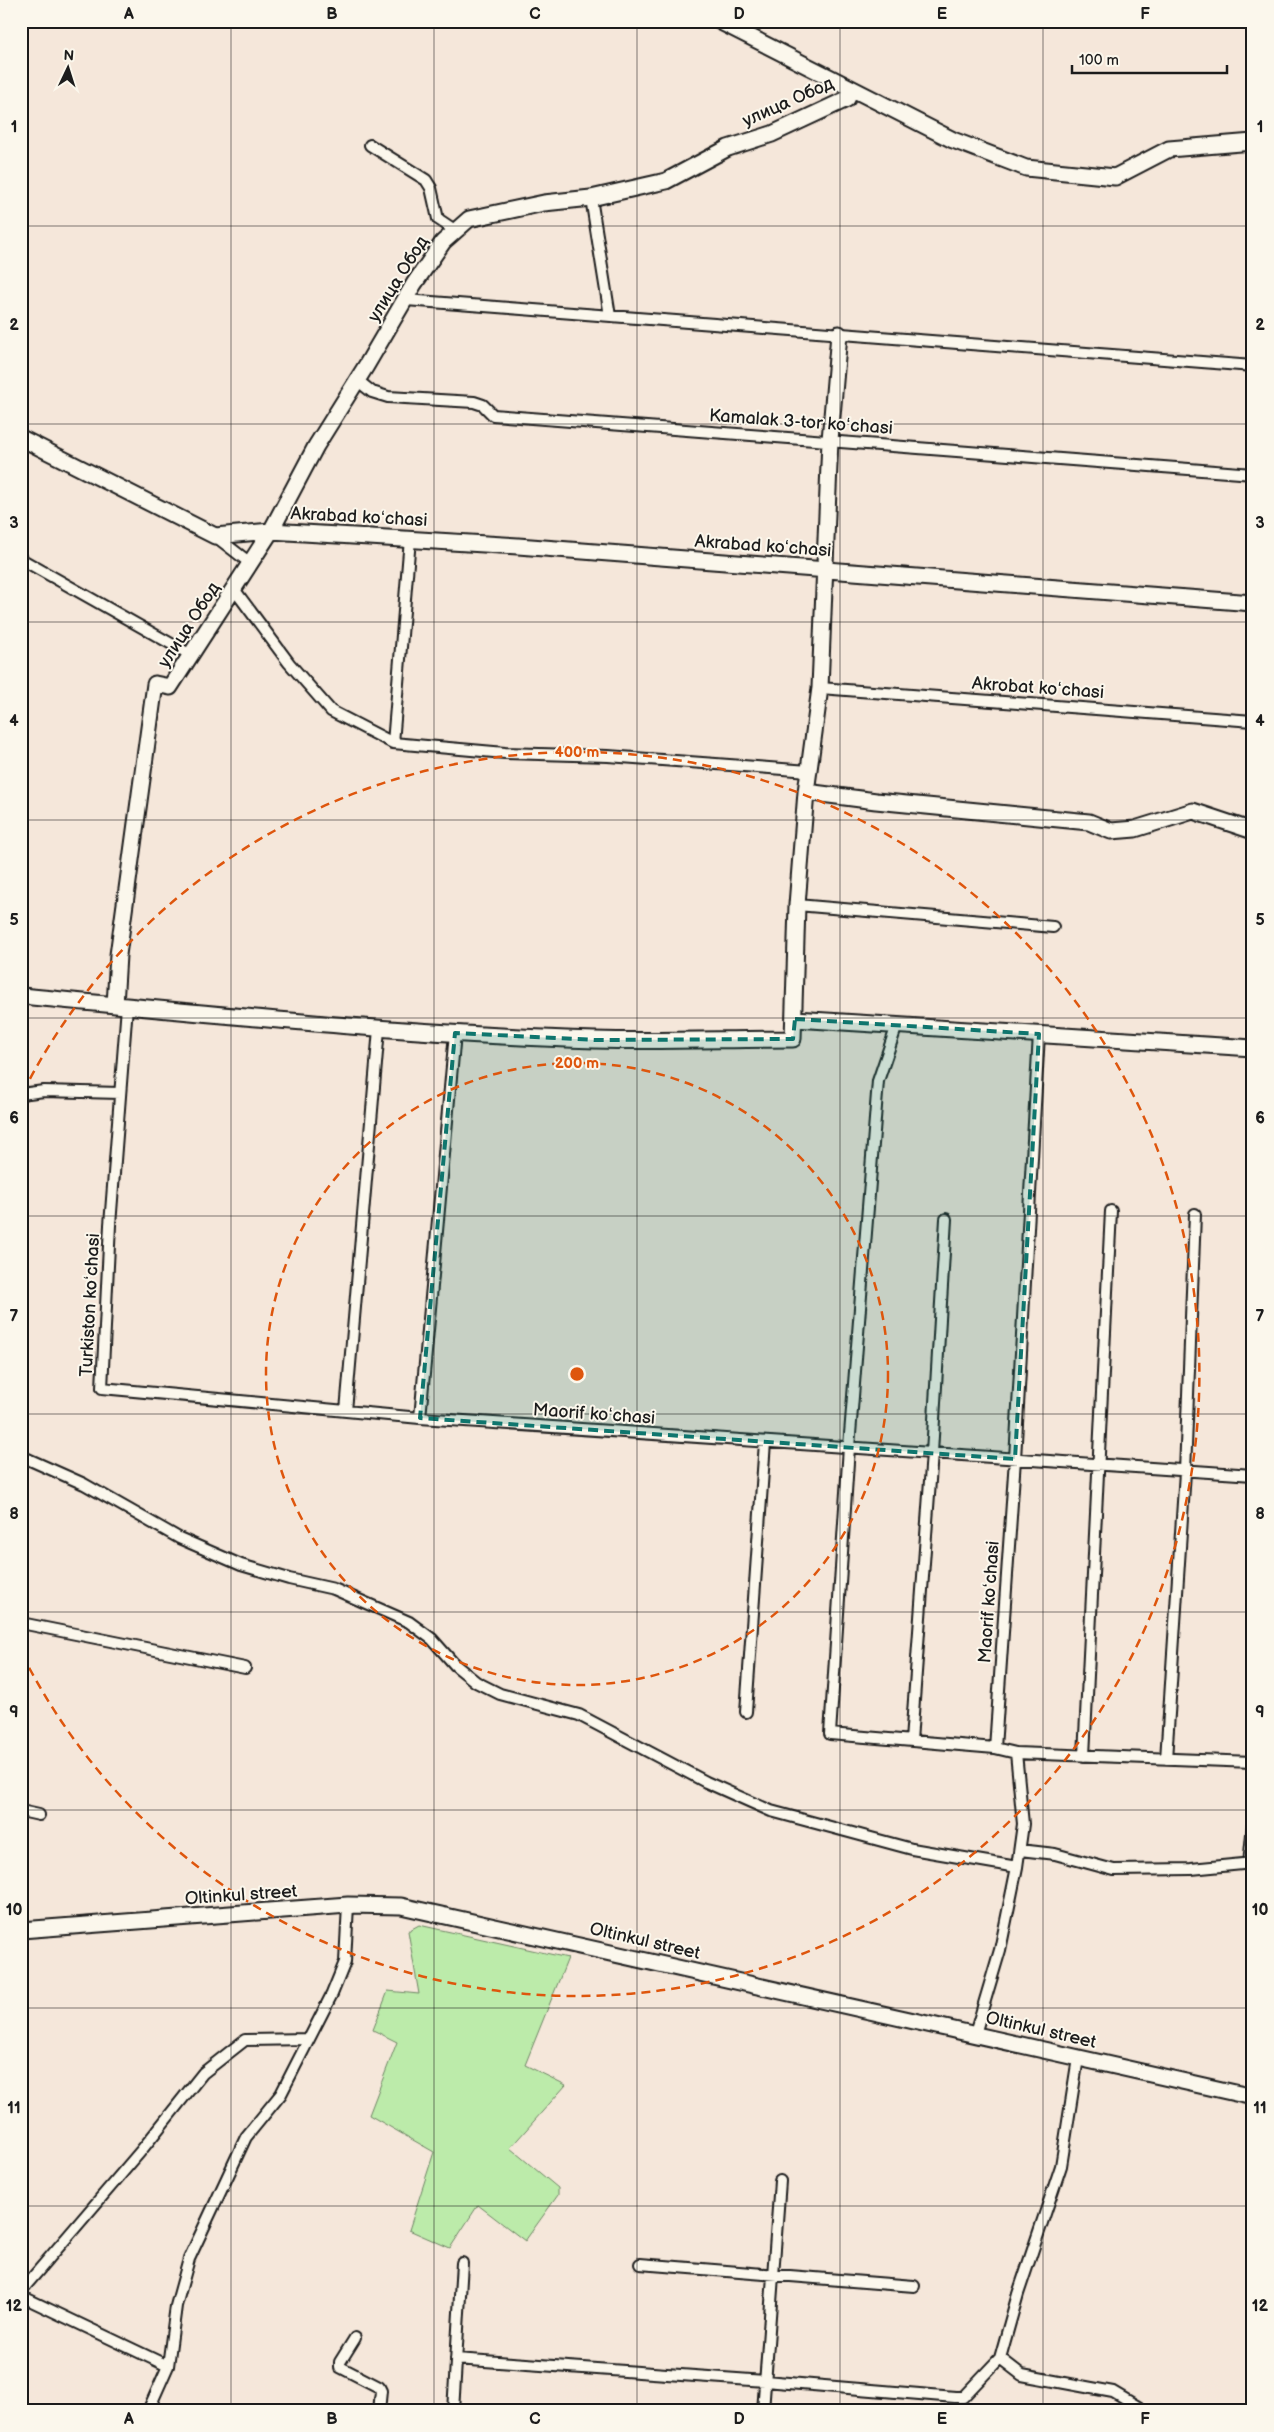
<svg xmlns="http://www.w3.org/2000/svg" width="1274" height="2432" viewBox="0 0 1274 2432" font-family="'Balsamiq Sans',sans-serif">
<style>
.green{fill:#bcebaa;stroke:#6c8463}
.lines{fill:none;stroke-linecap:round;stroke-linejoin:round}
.street-casing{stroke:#1c1c1c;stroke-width:14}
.secondary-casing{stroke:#1c1c1c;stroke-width:19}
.street{stroke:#fbf7ec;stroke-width:10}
.secondary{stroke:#fbf7ec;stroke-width:15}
.marked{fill:#0f766e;fill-opacity:0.2;stroke:#0f766e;stroke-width:4;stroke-dasharray:10 6;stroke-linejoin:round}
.grid{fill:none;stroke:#1c1c1c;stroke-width:1;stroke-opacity:0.55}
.ring{fill:none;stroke:#de560d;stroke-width:2.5;stroke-dasharray:9 6}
.labels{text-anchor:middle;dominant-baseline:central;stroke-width:4;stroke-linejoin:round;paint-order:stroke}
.street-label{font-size:18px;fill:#1c1c1c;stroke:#fbf7ec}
.centre{fill:#de560d;stroke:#fbf7ec;stroke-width:2.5}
.ring-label{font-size:15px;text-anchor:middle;font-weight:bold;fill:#de560d;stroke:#fbf7ec;stroke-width:4;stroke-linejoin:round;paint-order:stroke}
.neatline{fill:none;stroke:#1c1c1c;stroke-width:2}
.grid-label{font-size:16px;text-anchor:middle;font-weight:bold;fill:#1c1c1c}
</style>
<rect width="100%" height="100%" fill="#f5e7da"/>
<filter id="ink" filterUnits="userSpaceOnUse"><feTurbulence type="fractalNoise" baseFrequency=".02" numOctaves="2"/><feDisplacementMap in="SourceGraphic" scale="10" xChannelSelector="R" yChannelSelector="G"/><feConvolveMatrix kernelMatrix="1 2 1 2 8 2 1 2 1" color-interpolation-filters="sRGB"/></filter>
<g filter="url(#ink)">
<!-- green -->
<path class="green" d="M419,1925L568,1958L525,2065L566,2085L510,2148L558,2188V2195L525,2241L478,2205L450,2248L409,2230L434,2152L369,2115L397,2042L373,2030L388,1991L419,1994L408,1931Z"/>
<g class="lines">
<defs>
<path id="street" d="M370,145L426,180L431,188L438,219L456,231
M591,198L610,316
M406,300L1253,366
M357,380L372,392L388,397L474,402L483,405L493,415L1253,474
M215,536L250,563
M21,559L191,655
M234,589L289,663L331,711L393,743L505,753L608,756L809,771
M820,688L1253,721
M393,743L410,539
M797,905L1053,927
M127,1006L110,1225L102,1388L420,1418L1253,1475
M897,1025L878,1081L849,1447L830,1734L995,1748L1016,1753L1253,1762
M21,1094L44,1091L120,1093
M346,1411L379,1029
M420,1418L455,1033
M21,1456L84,1484L179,1538L241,1565L289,1579L334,1589L409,1622L432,1639L455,1665L476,1682L500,1694L579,1715L706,1782L771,1811L912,1849L1017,1867
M21,1623L245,1668
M746,1712L765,1442
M911,1741L932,1453L946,1219
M995,1748L1015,1459L1039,1034
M1084,1756L1111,1211
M1166,1759L1185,1472L1195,1214
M21,1811L39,1815
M1020,1850L1055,1854L1114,1870L1191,1869L1253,1863
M1249,1864L1253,1824
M975,2034L1000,1950L1017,1867L1023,1824L1016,1753
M1078,2058L1061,2166L1018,2294L1000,2358L1022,2375L1113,2392L1145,2411
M640,2264L914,2286
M21,2291L140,2152L203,2073L245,2040L308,2039
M21,2296L168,2366
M355,2338L340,2362V2367L379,2387L381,2391L379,2411
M456,2359L765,2381L955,2397H963L1000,2358
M148,2411L168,2366L176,2306L189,2259L246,2137L281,2094L332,1994L345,1962L348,1905
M453,2411L462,2263
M763,2411L780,2181"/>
<path id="secondary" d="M719,21L953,140L1026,168L1115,177L1169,149L1253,142
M21,438L215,536L271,531L518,546L1253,603
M806,792L876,801L1089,822L1111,831L1135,829L1193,811L1253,831
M21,996C212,1014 403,1034 595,1040C661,1042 727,1039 793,1039L797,905L806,792L820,688L830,440L839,334
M115,1005L118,955L155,684L170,687L271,531L316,446L366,366L414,284L443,242L469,219L544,203L591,198L666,181L728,148L772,134L847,99L852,89
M795,1019L1253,1048
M21,1930L348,1905L401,1906L1253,2097"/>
</defs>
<!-- street casing -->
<use href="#street" class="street-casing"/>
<!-- secondary casing -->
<use href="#secondary" class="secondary-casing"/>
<!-- street -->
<use href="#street" class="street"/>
<!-- secondary -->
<use href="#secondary" class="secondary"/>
</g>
</g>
<!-- marked area -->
<path class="marked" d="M795,1019L1039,1034L1015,1459L420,1418L455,1033L596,1040L793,1039Z"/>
<!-- grid -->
<path class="grid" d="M231,21V2411M434,21V2411M637,21V2411M840,21V2411M1043,21V2411M21,226H1253M21,424H1253M21,622H1253M21,820H1253M21,1018H1253M21,1216H1253M21,1414H1253M21,1612H1253M21,1810H1253M21,2008H1253M21,2206H1253"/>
<!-- distance rings -->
<g class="ring">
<circle cx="577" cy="1374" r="311"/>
<path d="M23 1092A622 622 0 1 1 23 1656"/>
</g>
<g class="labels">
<!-- street labels -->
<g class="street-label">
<text transform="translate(788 102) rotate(-24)">улица Обод</text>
<text transform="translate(398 279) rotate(-58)">улица Обод</text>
<text transform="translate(801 422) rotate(4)">Kamalak 3-tor koʻchasi</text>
<text transform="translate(359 517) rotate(3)">Akrabad koʻchasi</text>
<text transform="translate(763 546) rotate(4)">Akrabad koʻchasi</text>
<text transform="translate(189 625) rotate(-57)">улица Обод</text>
<text transform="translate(1038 688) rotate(4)">Akrobat koʻchasi</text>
<text transform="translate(90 1305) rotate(-87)">Turkiston koʻchasi</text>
<text transform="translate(594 1414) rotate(4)">Maorif koʻchasi</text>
<text transform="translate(989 1602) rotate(-86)">Maorif koʻchasi</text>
<text transform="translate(241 1895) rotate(-4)">Oltinkul street</text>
<text transform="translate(645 1941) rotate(13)">Oltinkul street</text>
<text transform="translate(1041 2030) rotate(13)">Oltinkul street</text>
</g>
</g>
<circle cx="577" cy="1374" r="8" class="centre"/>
<g class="ring-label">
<text x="577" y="757">400 m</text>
<text x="577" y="1068">200 m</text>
</g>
<!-- margin -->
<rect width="1274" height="2432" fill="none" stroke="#fbf7ec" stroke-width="55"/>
<!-- north arrow -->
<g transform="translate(68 68) rotate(4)" stroke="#fbf7ec" stroke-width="4" paint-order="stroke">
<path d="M0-4L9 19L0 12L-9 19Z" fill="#1c1c1c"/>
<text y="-8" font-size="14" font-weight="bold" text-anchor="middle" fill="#1c1c1c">N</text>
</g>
<!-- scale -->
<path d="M1072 65v8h155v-8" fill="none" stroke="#1c1c1c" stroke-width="2.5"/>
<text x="1079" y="65" font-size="15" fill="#1c1c1c" stroke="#fbf7ec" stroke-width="4" paint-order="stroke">100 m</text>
<rect x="28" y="28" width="1218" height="2376" class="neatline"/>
<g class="grid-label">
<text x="129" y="19">A</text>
<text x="332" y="19">B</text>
<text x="535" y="19">C</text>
<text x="739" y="19">D</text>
<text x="942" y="19">E</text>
<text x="1145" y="19">F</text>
<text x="14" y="132">1</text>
<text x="1260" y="132">1</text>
<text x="14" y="330">2</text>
<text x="1260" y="330">2</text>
<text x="14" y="528">3</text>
<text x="1260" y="528">3</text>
<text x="14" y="726">4</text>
<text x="1260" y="726">4</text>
<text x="14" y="925">5</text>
<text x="1260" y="925">5</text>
<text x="14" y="1123">6</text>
<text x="1260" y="1123">6</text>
<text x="14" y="1321">7</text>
<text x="1260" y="1321">7</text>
<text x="14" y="1519">8</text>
<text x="1260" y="1519">8</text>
<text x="14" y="1717">9</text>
<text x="1260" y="1717">9</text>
<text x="14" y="1915">10</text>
<text x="1260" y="1915">10</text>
<text x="14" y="2113">11</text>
<text x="1260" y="2113">11</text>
<text x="14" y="2311">12</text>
<text x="1260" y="2311">12</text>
<text x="129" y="2424">A</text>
<text x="332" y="2424">B</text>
<text x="535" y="2424">C</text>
<text x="739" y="2424">D</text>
<text x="942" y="2424">E</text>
<text x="1145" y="2424">F</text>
</g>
</svg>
